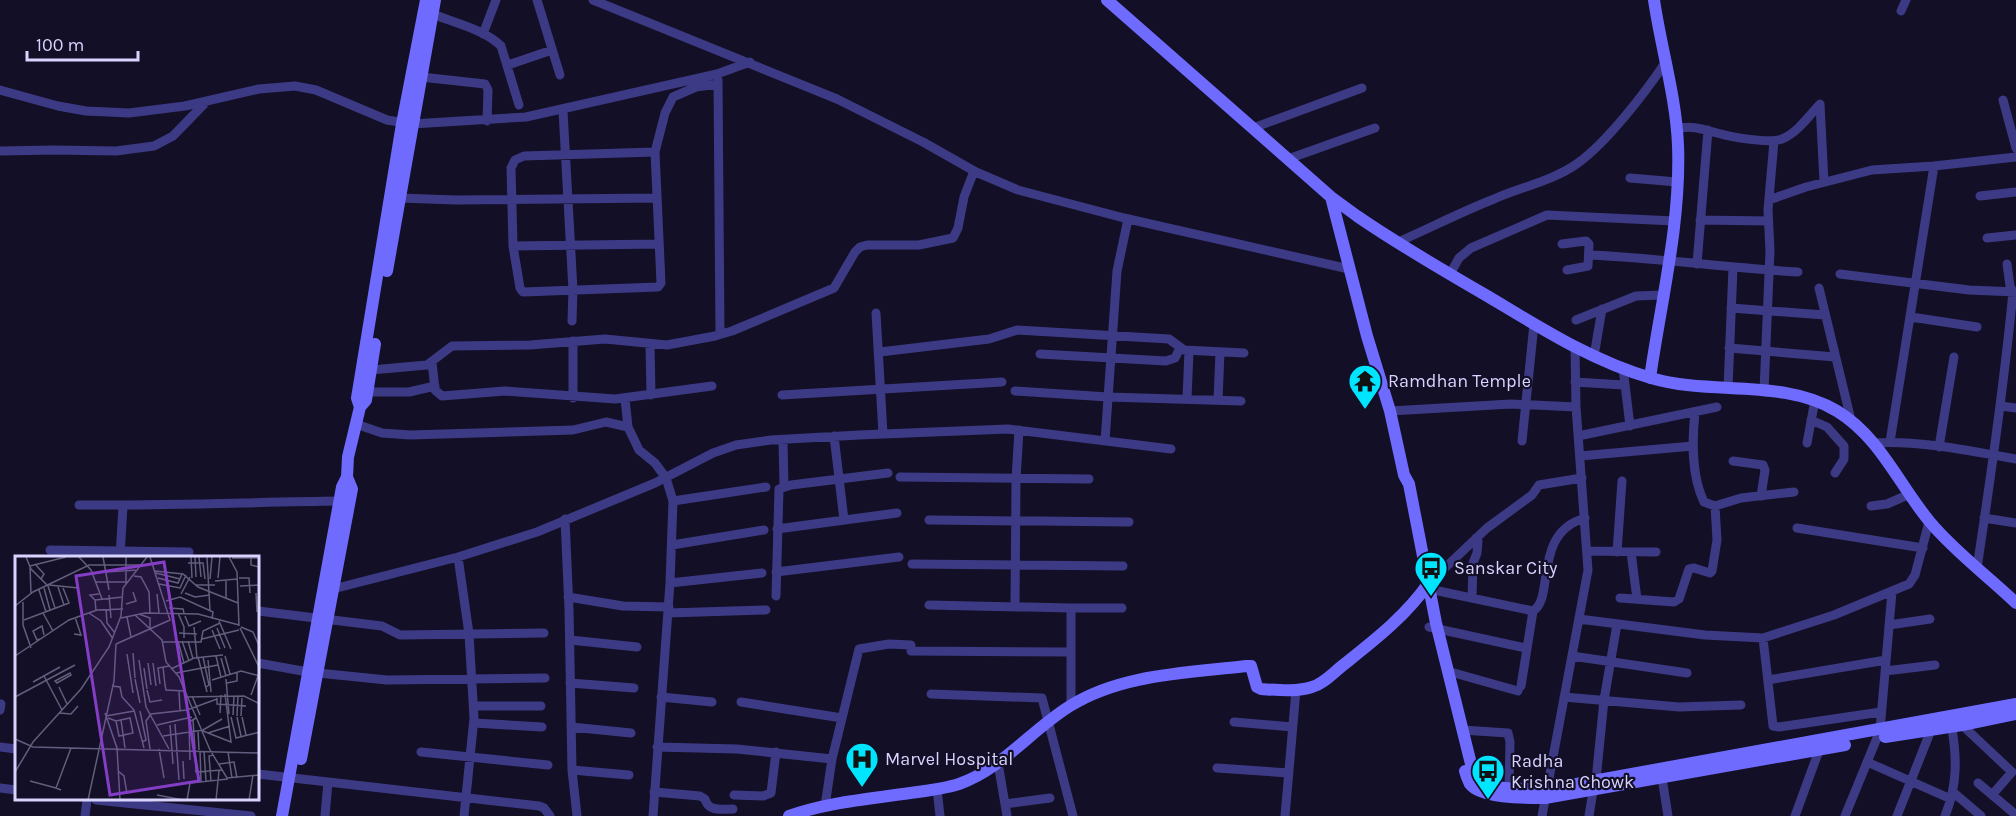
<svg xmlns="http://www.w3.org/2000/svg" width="2016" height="816" viewBox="0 0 2016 816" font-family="Karla,sans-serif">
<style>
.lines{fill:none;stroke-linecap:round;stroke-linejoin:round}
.street{stroke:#3d3a85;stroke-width:9}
.secondary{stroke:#6f6bff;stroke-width:12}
.labels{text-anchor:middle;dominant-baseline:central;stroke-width:4.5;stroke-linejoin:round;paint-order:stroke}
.poi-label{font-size:18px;fill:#d9d4ff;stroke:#130f26;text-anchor:start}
.inset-road{fill:none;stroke:#625e7d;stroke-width:1.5}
.view{fill:#843dc5;fill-opacity:0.15;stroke:#843dc5;stroke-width:3}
.inset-edge{fill:none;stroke:#d9d4ff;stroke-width:3}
</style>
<rect width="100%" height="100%" fill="#130f26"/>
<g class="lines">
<!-- street -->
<path class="street" d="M537,0L560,75
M593,0L837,99L923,142L976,172L1018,190L1124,218L1349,269
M1901,11L1906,0
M433,14C454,23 484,29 501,46L519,105
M483,34L496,0
M508,65L552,50
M421,77L485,84L488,90L487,121
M718,80L720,334
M0,90L58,106L86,111L129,113L185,106L259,89L295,86L316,90L387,120L412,124L526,117L717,74L750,62
M2003,100L2016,148
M1820,104L1824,182
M563,111L573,290L572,321
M1253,128L1362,88
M1676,129C1692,125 1702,129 1717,133C1731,137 1769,144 1782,139C1797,133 1809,116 1820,104
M0,151L54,150L116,151L154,146L173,136L207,101
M655,152L524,156L515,160L511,168L513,246L520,288L523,292L658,287L661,283L655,152L665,113L673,97L696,87L718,84
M1288,159L1375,128
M1630,178L1677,182
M1980,196L2016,192
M399,198L456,200L657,198
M1769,200L1806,187L1872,170L1934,166L2016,157
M1700,220L1768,221
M1987,238L2016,235
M1398,242C1430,228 1461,212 1494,199C1521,187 1553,181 1578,163C1607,142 1645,93 1665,63
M1562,244L1586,241L1589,244L1588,266L1567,270
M513,246L658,244
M1590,255C1659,258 1728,268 1798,272
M1697,264L1708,130
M1450,274L1459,258L1471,248L1547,215L1674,221
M1840,274L1969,290L2016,292
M1819,288L1851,420
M1731,308L1825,315
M876,313L883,434
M1911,317L1977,327
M1576,320L1636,296L1662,295
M650,345L651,395
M1729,348L1835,357
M880,352L989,339L1017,330L1169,339L1184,350L1244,353
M1040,354L1166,361L1175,358L1180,348
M1594,356L1602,309
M432,362L435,390L442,396L505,391L615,399L712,386
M1623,368L1630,426
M371,370L427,365L452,346L530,345L605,339L667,345L715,336L732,331L834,288L855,252L860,247L867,245H919L953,238L958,228L964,197L974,171
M1575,382L1624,385
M1728,388L1733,268
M1015,391L1108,397L1241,401
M1764,391L1770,251L1768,210L1774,141
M367,392H409L435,386
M782,395L1002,382
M573,398V341
M625,399L628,427
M1187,399L1189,351
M1218,400L1220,352
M2001,406L2016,408
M1390,411L1511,404L1576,407
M1695,412C1692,441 1691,475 1704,502L1715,506L1741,498L1794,492
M1811,420L1827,427L1844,446V459L1835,473
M356,424L382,433L410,435L573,430L606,422L628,427L639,450L655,463L666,478L673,501L670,583L653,816
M834,436L844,520
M1578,436L1717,407
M783,440L784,486
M1105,441L1117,271L1128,219
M1522,441L1534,324
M1890,442L1934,166
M1807,443L1815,400
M1873,443C1920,440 1970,451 2016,459
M1939,447L1954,357
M1580,456L1693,446
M1733,461L1763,465L1765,470L1761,496
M900,477L1089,479
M673,501L766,487
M79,505C166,506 253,502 340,501
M1871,506L1887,504L1910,494
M1984,518L2016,523
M565,519L569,609L572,770L577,816
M929,520L1129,522
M1797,528L1923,548
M777,529L897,513
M672,545L764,530
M50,550L189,552
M1587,551L1656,552
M1617,552L1622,481
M1631,552L1637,599
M120,556L123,506
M458,557L469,634L474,718L464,816
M912,564L1123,566
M1977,568C1991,476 2004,385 2013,292L2010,286L2007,264
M776,572L899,557
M670,583L762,573
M1428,584L1487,528L1532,495L1539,485L1582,478
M333,589L458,557L537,532L655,483L713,453L736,445L771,440L859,435L1008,429L1171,449
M1429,589L1533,611C1555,599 1532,533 1585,518
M776,596L779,489L791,485L888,473
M568,597L623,606L669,607
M1472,598L1473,563L1477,553L1478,541L1476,538
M1620,598L1674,602L1679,599L1689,569L1694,568L1710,573L1712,571L1717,540L1715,506
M929,605L1071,608V706
M1015,607L1016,479L1019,430
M1071,608H1122
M258,611L382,626L400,635L544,633
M668,613L766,610
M1579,619L1705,635L1763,638L1834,615L1909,584L1915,575L1929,522
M1889,625L1930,619
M1429,627L1526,648
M1763,638L1773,726L1779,727L1881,712
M570,640L637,647
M911,651L1070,652
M1572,656L1687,673
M258,663L308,672L387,680L545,678
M1447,671L1518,691
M1885,671L1935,665
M1768,680L1886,660
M570,683L634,688
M1521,686L1533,611
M931,694L1042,698L1073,816
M661,697L712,702
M1564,697L1679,707L1741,705
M741,702L842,718
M474,706H541
M0,710L1,704
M1234,722L1292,727
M474,723L542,727
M1962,725L2012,772L1992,795
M571,727L631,733
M1462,730L1508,733L1510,742L1509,788
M1880,730L1892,592
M0,747L16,749
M657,747L737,749L832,759
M421,752L548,765
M1867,762L1951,799
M998,763L1007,816
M1217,768L1289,773
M572,770L629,775
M258,774L539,806L544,808L550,816
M1662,778L1668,816
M1596,780L1604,700L1617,624
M1978,783L2016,815
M0,788L16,790
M937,789L940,816
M654,792L700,796L705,799C708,812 722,809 733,809
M1954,793L1981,816
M734,795L763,796L771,793L776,752
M96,800L251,816
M1005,804L1050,798
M825,806L832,759L859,649L889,644L911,645
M85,816L87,800
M325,816L328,782
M1285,816L1296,690
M1542,816L1588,570L1576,407L1575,347
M1589,816L1593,791
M1795,816L1821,745
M1845,816L1877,738
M1897,816L1931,730
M1945,816C1958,784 1957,756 1951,723"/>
<!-- secondary -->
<path class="secondary" d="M1107,0L1331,197L1357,216C1399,245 1444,271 1489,297C1541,328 1592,361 1651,378C1711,396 1782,378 1837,411C1880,437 1899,485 1930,522C1955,552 1988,576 2016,603
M1331,197L1367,336L1390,411L1404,475L1409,484L1436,623L1473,772C1476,777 1478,781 1483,783C1497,791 1543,789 1560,787L2016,704
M387,271L435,0
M1650,378C1661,301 1681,223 1678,145C1676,97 1661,48 1654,0
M360,407L366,400L375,344
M1885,737L1962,725L2016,714
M301,759L352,489L347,477
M1465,771C1466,775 1468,780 1470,784C1481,799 1528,798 1545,798L1845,745
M282,816L342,487L347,477L348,457L360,407L357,398L402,124L426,0
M789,816C828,802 870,799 910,793C926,791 943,789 959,784C1002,769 1031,730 1070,706C1121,674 1187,673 1246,666H1251L1257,687L1261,689C1278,690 1296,692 1312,687C1323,684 1332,674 1342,666C1372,642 1405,617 1428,584"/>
</g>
<!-- icons -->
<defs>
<symbol id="temple-pin" viewBox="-11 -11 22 30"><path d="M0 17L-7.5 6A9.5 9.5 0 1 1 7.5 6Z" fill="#00e5ff" stroke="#130f26"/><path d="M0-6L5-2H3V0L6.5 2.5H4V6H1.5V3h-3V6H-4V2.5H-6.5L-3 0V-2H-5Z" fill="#111"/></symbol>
<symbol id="bus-pin" viewBox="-11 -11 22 30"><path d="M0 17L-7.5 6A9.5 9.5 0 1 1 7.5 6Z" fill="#00e5ff" stroke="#130f26"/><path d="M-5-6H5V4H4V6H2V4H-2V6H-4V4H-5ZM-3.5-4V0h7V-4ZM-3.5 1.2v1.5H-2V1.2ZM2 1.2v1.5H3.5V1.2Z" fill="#111"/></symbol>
<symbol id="hospital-pin" viewBox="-11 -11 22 30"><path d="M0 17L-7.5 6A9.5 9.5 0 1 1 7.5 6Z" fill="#00e5ff" stroke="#130f26"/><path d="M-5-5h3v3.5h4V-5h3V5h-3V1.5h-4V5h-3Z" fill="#111"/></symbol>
</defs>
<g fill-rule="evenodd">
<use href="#temple-pin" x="1346" y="362" width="38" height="52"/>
<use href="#bus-pin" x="1412" y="549" width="38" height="52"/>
<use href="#hospital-pin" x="843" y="740" width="38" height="52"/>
<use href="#bus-pin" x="1469" y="752" width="38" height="52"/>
</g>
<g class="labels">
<!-- poi labels -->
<g class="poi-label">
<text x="1388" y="381">Ramdhan Temple</text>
<text x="1454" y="568">Sanskar City</text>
<text x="885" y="759">Marvel Hospital</text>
<text x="1511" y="761">Radha<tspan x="1511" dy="21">Krishna Chowk</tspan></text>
</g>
</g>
<!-- overview -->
<g transform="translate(15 556)">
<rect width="244" height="244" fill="#130f26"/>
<path class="inset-road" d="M11,1L16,13L33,30L40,52M64,1L76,14L87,43M88,1L94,34M111,1V28M176,1L177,22M180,1L181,21M184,1L186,21M192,1L195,55M214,1L222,16L224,70M236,1V9L244,11V36M217,2H245M173,7H188L190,23M20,8L29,18L26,23M15,10L51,1M15,10L16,38M140,15L168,18L183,31L223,47M90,16L123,14M141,17L165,23M119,20L126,21L134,36L135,57M143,22L163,27L167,18M203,22L205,1M224,22H234L235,37M195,23L197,1M200,25L222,23M80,26H111M144,28L165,32L171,19M34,29L64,32M181,29H200M225,30L245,29M43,31L49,49M29,32L35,54M24,34L31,56M170,37L180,41L195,39M241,37L242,56M142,38L144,57M166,38L175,21M94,39L96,62M211,43V24M80,44L108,41M151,45L165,41L198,56L197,63M8,46V69L16,92M111,48L121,45L118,36M0,50L18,36L74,9H127M154,52L168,53L169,57M91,53L92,67L100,77M81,55L80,44L75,39L84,38M28,57L38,75M74,57L86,65L98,83M163,57L169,71V82M124,58L135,62V73M120,59L147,84L151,106L164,121L195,194L212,222L245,219M170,60L174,70L186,65M112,61L116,81M106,62L130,57L183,58L224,69M9,64L54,47L48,32M204,65L216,93M179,71L182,102M226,71L238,76L245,92M202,72L210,92M225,72L245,113M197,74L205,93M164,77L182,78M59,78L66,79L60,61M25,83L22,84L18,75L27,70L29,79M187,83L224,74M163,85L169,107M167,85L174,105M173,85L178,103M148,86H186L188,75L205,67M101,88L155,64L135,1M118,97L120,122M112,98L118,137M0,100L54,64L82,54L108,53M201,100L206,121M210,100L215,118M183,101L192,136M188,101L194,129L191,131M206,102L211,120M124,104L131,151L154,193M193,104L196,136M133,107L136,129M138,107L141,130M148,111L150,129M129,112L132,133M156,113L179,102L208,99M55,117L56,119L42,127L40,125ZM161,117L203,109M29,120L47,154M120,123L125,147M211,123L214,158M197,124L226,115L245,120M18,126L45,111M212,127L222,125V117M145,128L143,112L154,110M150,129L151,134L169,135M97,130L105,131L107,141L119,154L129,192M44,131L52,148M132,134L135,146L147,144M164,135L165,155M236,139L243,120M177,140L185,159M0,141L60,109M171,141L229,140L245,148M202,142V148L231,150M125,155L131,184L127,186M44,157L56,158L63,150M90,157L102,192L105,244M205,157L206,139M218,159L219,140M91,160L119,155M222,160L223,140M226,160L227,142M216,161L221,182L245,176M222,161L226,180M227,161L231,179M93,162L101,165L115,162L118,177L104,180L101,165M106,164L110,192M178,164L180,193M160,168L164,224M142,169L177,161M155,169L158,208M183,174L184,194M188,175L216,186L210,138M193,177L215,170M148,180L188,174L207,163M0,183L18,191L244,197M135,193L131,165L136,158L172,154L202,143M144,193L149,222M180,194L181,216L207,214M185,195L186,226M189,195L191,225M213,196L217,222M175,204L174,166L181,162M168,205L169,223M204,208L219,206L222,222M103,215L109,220L112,238M0,216L18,186L66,133L94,91L106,60L108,32L132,1M15,225L41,232M196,225L194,200L198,199M46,234L41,232L56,192M142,239L168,244M73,244L99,125L101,88M172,244L175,227L213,223M201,244L204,215M234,244L238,219"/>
<path class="view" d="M149,6L184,225L95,239L61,20Z"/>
<rect width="244" height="244" class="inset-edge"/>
</g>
<!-- scale -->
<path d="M27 51v9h111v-9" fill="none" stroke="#d9d4ff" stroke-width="3"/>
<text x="36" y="51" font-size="18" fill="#d9d4ff" stroke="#130f26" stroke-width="4.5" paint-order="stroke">100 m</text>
</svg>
